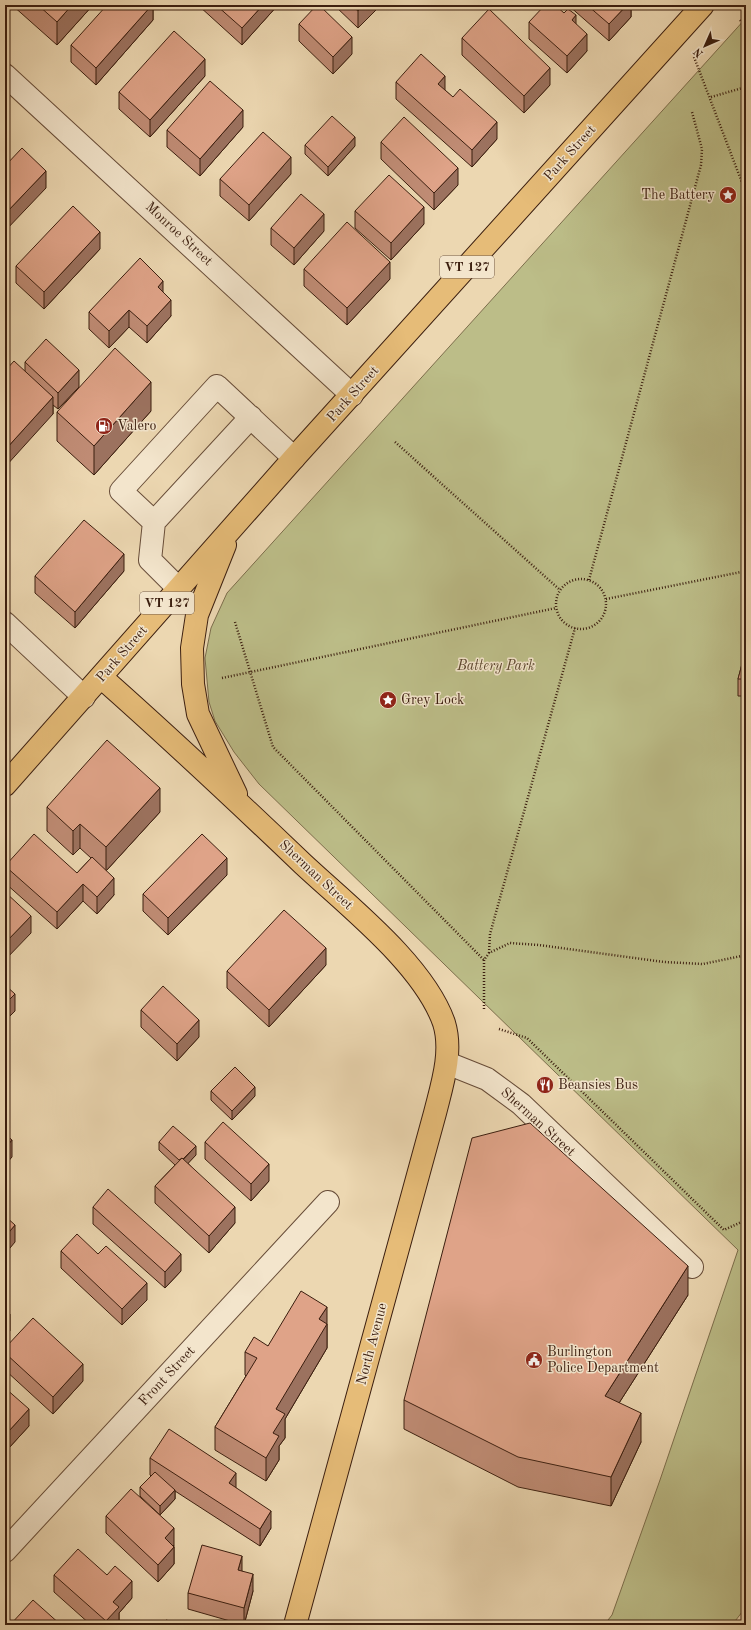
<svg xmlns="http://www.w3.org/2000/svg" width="751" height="1630" viewBox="0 0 751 1630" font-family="'Old Standard TT',serif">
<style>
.green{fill:#bcbd88;stroke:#7c6e4c}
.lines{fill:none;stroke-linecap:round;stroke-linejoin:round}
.minor-casing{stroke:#674c38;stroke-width:24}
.major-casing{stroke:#3b1e0f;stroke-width:24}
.path{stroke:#3b1e0f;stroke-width:2.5;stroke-dasharray:1 2;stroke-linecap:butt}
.minor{stroke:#f3e5cc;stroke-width:22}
.major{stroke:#e6bc78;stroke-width:22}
.wall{fill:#c08c75;stroke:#3b1e0f}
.shaded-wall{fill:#9c725f;stroke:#3b1e0f}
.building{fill:#dfa388;stroke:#3b1e0f}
.labels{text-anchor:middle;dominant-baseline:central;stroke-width:3;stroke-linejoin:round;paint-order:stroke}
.shield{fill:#f3e5cc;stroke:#725a48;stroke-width:1}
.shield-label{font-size:13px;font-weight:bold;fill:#3b1e0f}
.street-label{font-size:14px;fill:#3b1e0f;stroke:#f3e5cc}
.poi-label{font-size:14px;fill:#3b1e0f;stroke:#f3e5cc;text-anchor:start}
.park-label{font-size:14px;font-style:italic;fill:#5b462d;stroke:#f3e5cc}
</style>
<rect width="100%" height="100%" fill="#ecd7b1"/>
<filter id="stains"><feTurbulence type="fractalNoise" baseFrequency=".005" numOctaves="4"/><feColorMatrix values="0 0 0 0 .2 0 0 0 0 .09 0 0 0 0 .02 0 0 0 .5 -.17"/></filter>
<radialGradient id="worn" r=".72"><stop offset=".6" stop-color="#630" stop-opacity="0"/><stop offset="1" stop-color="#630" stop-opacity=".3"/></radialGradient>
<!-- green -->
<path class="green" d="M746,18V1607L732,1625H604L612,1615L660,1480L738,1250L259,784L234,752L215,721L209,702L205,658L211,628L227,593Z"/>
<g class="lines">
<defs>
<path id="minor" d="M5,75L352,395
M154,522L251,417
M179,589L150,560L154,522L121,491L217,386L294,458
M5,623L84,697
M447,1063L487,1079L521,1104L692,1267
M5,1551L328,1202"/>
<path id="major" d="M225,545L197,615L192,648L193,684L198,714L236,794
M101,677C170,738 237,801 303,864C348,906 424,965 444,1023C453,1052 442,1085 435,1113L295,1625
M5,785L294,458L703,5"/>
</defs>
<!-- minor casing -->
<use href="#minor" class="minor-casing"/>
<!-- major casing -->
<use href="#major" class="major-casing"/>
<!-- path -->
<path class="path" d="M740,20L746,27
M694,57L746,193
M711,97L746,87
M395,442L560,590
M556 604a25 25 0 1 1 50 0a25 25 0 1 1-50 0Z
M589,580L701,165L702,149L692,112
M606,599L746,571
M235,622L273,747L484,960
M222,678L556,608
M489,953L490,934L575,628
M484,1009V960L489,953L510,943L539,945L664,962L703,964L746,955
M499,1029L527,1038L724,1230L746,1220"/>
<!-- minor -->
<use href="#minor" class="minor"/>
<!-- major -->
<use href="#major" class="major"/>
</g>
<!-- wall -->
<path class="wall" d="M12,5H93L57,45Z
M153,5V20L96,85L71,62V45Z
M199,5H278L242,45L199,6Z
M334,5H381L358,28Z
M568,5H631V17L609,41Z
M529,22L576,24L587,51L567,73L529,39Z
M299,24L352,54L333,74L299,41Z
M462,38L550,85L524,113L462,55Z
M205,76L150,137L119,109V92Z
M396,82L445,90L497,139L472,167L396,99Z
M243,127L200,176L167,147V130Z
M381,142L458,185L434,210L381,159Z
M305,145L355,146L328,176L305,154Z
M291,174L249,221L220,196V179Z
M355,211L424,224L391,260L355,228Z
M271,228L324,231L294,265L271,245Z
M100,249L44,309L16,283V266Z
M304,269L390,279L347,325L304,286Z
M163,292L171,316L147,343L129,327L109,348L89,329V312Z
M25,362L79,387L58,409L53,405V414L25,371Z
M151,411L94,475L57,441V412Z
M124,571L75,628L35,593V576Z
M746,649V696H738V679Z
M47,807L160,812L106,871L114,895L97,914L83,901L57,929L5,883V866L77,873L91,858L80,848L73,855L47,831Z
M227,875L168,935L143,911V894Z
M326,965L269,1027L227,988V971Z
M141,1010L199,1037L177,1061L141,1027Z
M211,1091L255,1096L232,1120L211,1100Z
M159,1142L196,1155L188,1163L235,1223L209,1253L155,1203V1186L175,1165L159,1150Z
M205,1142L269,1181L251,1201L205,1159Z
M93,1207L181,1271L165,1288L93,1224Z
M61,1251L147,1300L122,1325L61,1268Z
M688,1295L619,1403L641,1442L611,1506L518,1487L404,1429V1400Z
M327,1324V1348L285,1419V1438L279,1446V1460L266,1481L215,1450V1427L246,1376L245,1375V1352L268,1346Z
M5,1348L83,1381L53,1414L5,1370Z
M5,1388L29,1426L8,1449L5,1446Z
M150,1458L236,1488L271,1528L260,1546L175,1491V1499L160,1515L140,1496V1487L151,1476L150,1475Z
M106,1516L174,1545V1564L158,1582L106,1533Z
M242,1571L253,1591L244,1625L188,1609V1593Z
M54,1575L132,1598L119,1613V1624L117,1625H91L54,1592Z"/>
<!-- shaded-wall -->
<path class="shaded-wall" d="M72,5H93L57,45V22Z
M152,5H153V20L96,85V68Z
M263,5H278L242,45V28Z
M364,5H381L358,28V11Z
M627,5H631V17L609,41V24Z
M576,15V32L572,20Z
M587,34V51L567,73V56Z
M352,37V54L333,74V57Z
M205,59V76L150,137V120Z
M550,68V85L524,113V96Z
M445,76V93L438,84Z
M243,110V127L200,176V159Z
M497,122V139L472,167V150Z
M355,137V146L328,176V167Z
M291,157V174L249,221V205Z
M458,168V185L434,210V193Z
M46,171V188L5,231V214Z
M424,207V224L391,260V243Z
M324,214V231L294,265V248Z
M100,232V249L44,309V292Z
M390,262V279L347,325V308Z
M163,281V298L158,287Z
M171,300V316L147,343V326Z
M129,310V327L109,348V331Z
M79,370V387L58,409V393Z
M151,382V411L94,475V446Z
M53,397V414L5,467V450Z
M124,554V571L75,628V612Z
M160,788V812L106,871V847Z
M80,824V848L73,855V831Z
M227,858V875L168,935V918Z
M114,878V895L97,914V897Z
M83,884V901L57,929V912Z
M31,916V933L5,960V943Z
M326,948V965L269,1027V1010Z
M15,994V1011L5,1021V1004Z
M199,1020V1037L177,1061V1044Z
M255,1087V1096L232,1120V1111Z
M12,1140V1157L5,1165V1148Z
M196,1146V1155L181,1171V1162Z
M269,1164V1181L251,1201V1184Z
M235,1207V1223L209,1253V1236Z
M15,1225V1242L5,1254V1237Z
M181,1254V1271L165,1288V1272Z
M688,1266V1295L605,1425V1396Z
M147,1283V1300L122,1325V1309Z
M327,1307V1348L285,1419V1438L279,1446V1460L266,1481V1458L273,1433L276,1409L319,1319Z
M10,1314V1331L5,1336V1319Z
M83,1364V1381L53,1414V1397Z
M29,1409V1426L8,1449V1432Z
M641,1413V1442L611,1506V1477Z
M236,1473V1489L229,1483Z
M175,1490V1499L160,1515V1506Z
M271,1511V1528L260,1546V1529Z
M174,1528V1545L165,1555V1538Z
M174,1547V1564L158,1582V1565Z
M242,1556V1573L238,1570Z
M253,1574V1591L244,1625V1608Z
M132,1581V1598L119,1613V1624L117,1625H106V1621L113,1602Z"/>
<!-- building -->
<path class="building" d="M38,5H72L57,22Z
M107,5H152L96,68L71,45Z
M216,5H263L242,28Z
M317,5H319L352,37L333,57L299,24Z
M351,5H364L358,11Z
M545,5H555L564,13L568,9L576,15L572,20L587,34L567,56L529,22Z
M587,5H627L609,24Z
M489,9L550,68L524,96L462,38Z
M174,31L205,59L150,120L119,92Z
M421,54L445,76L438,84L453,97L460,89L497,122L472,150L396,82Z
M210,81L243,110L200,159L167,130Z
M332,116L355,137L328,167L305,145Z
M404,117L458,168L434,193L381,142Z
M263,132L291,157L249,205L220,179Z
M22,148L46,171L5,214V166Z
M389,175L424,207L391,243L355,211Z
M301,194L324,214L294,248L271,228Z
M73,206L100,232L44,292L16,266Z
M347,222L390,262L347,308L304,269Z
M140,258L163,281L158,287L171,300L147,326L129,310L109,331L89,312Z
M46,339L79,370L58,393L25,362Z
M115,348L151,382L94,446L57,412Z
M14,361L53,397L5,450V371Z
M84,520L124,554L75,612L35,576Z
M746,649V679H738Z
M107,740L160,788L106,847L80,824L73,831L47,807Z
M34,834L77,873L92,857L114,878L97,897L83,884L57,912L5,866Z
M202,834L227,858L168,918L143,894Z
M5,892L31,916L5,943Z
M284,910L326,948L269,1010L227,971Z
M5,985L15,994L5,1004Z
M163,986L199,1020L177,1044L141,1010Z
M235,1067L255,1087L232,1111L211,1091Z
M223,1122L269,1164L251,1184L205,1142Z
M530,1123L688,1266L605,1396L641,1413L611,1477L518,1457L404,1400L472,1138Z
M173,1126L196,1146L183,1159L182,1158L179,1160L159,1142Z
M5,1134L12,1140L5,1148Z
M182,1158L235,1207L209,1236L155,1186Z
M108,1189L181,1254L165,1272L93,1207Z
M5,1216L15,1225L5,1237Z
M77,1234L98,1254L106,1246L147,1283L122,1309L61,1251Z
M301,1291L327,1307L319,1319L327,1324L276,1409L285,1414L273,1433L279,1436L266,1458L215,1427L257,1358L245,1352L254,1337L268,1346Z
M5,1310L10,1314L5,1319Z
M33,1318L83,1364L53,1397L5,1353V1348Z
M5,1388L29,1409L8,1432L5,1429Z
M169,1429L236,1473L229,1483L271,1511L260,1529L150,1458Z
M155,1472L175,1490L160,1506L140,1487Z
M131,1489L174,1528L165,1538L174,1547L158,1565L106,1516Z
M202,1545L242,1556L238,1570L253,1574L244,1608L188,1593Z
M78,1549L107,1575L115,1566L132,1581L113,1602L119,1607L106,1621L54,1575Z
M33,1600L61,1625H10Z
M166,1620L185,1625H165Z"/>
<!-- icons -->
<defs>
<symbol id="sight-disc" viewBox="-11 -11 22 22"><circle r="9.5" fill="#8f2418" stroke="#f3e5cc"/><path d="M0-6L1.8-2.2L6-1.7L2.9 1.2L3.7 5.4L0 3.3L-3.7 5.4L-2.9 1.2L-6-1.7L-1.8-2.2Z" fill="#fff"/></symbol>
<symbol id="fuel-disc" viewBox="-11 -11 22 22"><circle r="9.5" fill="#8f2418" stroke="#f3e5cc"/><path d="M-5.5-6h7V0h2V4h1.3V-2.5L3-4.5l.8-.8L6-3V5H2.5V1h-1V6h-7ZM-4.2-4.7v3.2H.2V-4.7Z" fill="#fff"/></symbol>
<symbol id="restaurant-disc" viewBox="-11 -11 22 22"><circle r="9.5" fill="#8f2418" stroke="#f3e5cc"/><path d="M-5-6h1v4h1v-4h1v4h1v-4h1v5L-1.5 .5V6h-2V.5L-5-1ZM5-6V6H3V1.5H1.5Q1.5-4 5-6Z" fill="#fff"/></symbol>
<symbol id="civic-disc" viewBox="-11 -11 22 22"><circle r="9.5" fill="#8f2418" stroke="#f3e5cc"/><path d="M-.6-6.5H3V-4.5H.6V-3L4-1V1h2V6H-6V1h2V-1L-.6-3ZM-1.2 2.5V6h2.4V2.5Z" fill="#fff"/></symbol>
</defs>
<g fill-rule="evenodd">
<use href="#sight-disc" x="718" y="185" width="20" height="20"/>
<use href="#fuel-disc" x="94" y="416" width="20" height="20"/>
<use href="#sight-disc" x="378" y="690" width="20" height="20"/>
<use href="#restaurant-disc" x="535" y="1075" width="20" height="20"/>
<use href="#civic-disc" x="524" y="1350" width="20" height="20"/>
</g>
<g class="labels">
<!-- shield labels -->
<g class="shield">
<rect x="440" y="256" width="54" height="22" rx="3"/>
<rect x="140" y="592" width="54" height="22" rx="3"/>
</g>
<g class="shield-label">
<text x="467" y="267">VT 127</text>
<text x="167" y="603">VT 127</text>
</g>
<!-- street labels -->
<g class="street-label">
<text transform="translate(570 153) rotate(-48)">Park Street</text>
<text transform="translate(179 234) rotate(43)">Monroe Street</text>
<text transform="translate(353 394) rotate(-48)">Park Street</text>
<text transform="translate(122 654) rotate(-49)">Park Street</text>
<text transform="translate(316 875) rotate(43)">Sherman Street</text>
<text transform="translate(538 1122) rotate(42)">Sherman Street</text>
<text transform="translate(372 1344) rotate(-75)">North Avenue</text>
<text transform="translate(167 1376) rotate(-47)">Front Street</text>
</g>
<!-- poi labels -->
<g class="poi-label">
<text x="715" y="195" text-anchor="end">The Battery</text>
<text x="117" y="426">Valero</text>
<text x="401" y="700">Grey Lock</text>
<text x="558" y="1085">Beansies Bus</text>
<text x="547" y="1352">Burlington<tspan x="547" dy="16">Police Department</tspan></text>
</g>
<!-- park labels -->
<g class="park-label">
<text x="496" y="666">Battery Park</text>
</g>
</g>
<!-- margin -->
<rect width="751" height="1630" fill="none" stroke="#ecd7b1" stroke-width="20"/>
<rect x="6" y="6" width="739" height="1618" fill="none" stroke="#3b1e0f" stroke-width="2"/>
<rect x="10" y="10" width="731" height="1610" fill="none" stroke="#3b1e0f"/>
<!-- north arrow -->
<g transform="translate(705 46) rotate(225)" stroke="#f3e5cc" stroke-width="3" paint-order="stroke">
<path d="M0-3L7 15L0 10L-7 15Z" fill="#3b1e0f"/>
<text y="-6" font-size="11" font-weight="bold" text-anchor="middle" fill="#3b1e0f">N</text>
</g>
<rect width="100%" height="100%" filter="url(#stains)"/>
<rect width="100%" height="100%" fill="url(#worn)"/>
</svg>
